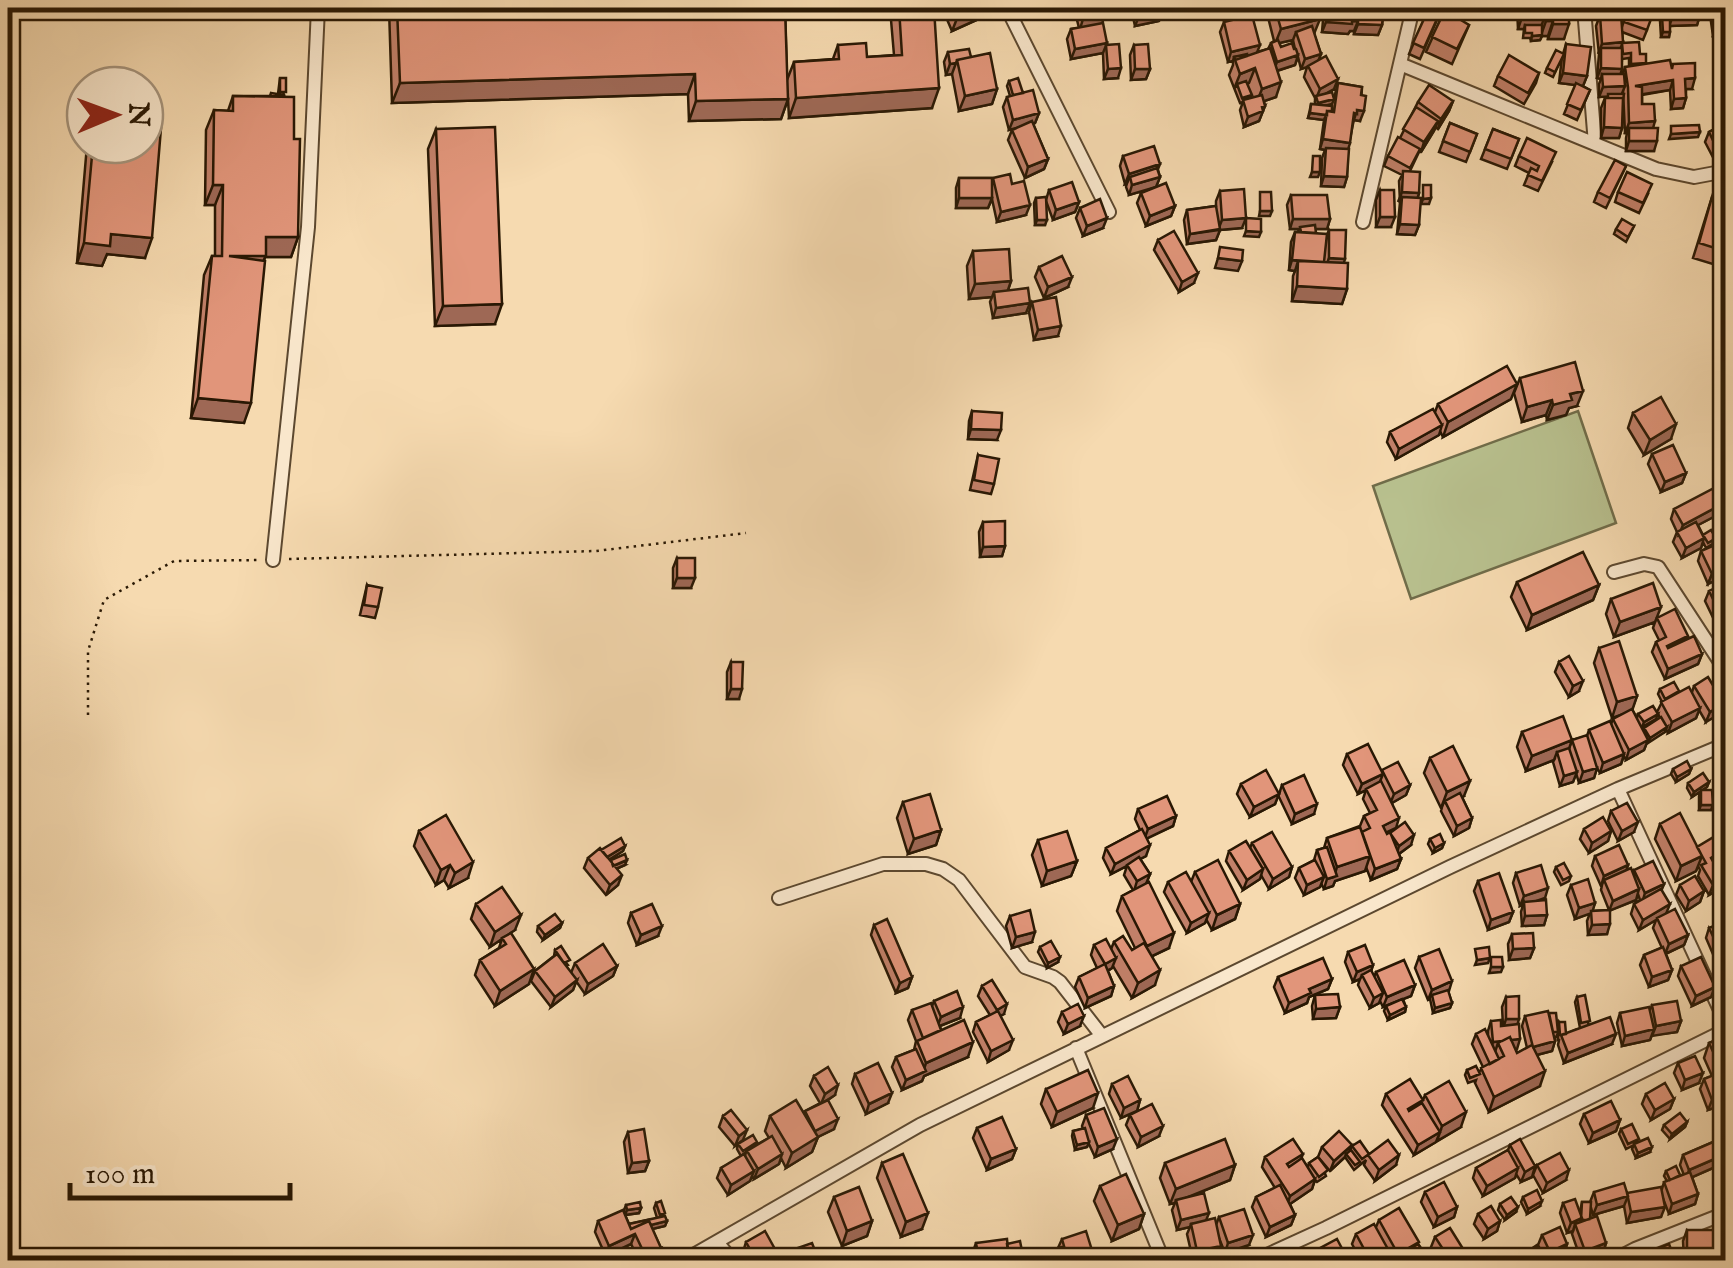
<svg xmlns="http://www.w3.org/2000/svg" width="1733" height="1268" viewBox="0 0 1733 1268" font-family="'IM FELL English',serif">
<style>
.green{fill:#b8c08e;stroke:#706c49;stroke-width:2.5}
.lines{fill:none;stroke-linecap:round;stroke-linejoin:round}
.minor-casing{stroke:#5c482f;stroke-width:16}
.path{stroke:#291804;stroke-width:2.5;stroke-dasharray:2.5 5;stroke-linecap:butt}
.minor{stroke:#f9e7cc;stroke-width:12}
.wall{fill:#c28069;stroke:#291804;stroke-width:2.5;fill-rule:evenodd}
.shaded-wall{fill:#9e6855;stroke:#291804;stroke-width:2.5}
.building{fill:#e1957a;stroke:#291804;stroke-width:2.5}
</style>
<rect width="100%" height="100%" fill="#f6dab0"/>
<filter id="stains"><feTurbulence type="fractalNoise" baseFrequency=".002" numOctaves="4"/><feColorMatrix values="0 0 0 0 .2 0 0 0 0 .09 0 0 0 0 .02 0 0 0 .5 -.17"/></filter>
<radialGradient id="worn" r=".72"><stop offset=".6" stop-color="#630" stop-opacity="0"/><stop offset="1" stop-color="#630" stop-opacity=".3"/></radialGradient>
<!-- green -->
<path class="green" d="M1578,411L1616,523L1411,599L1373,486Z"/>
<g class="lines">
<defs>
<path id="minor" d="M1007,8L1109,212
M1584,8L1595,144
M1400,64L1656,169L1694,177L1726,171
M1363,222L1413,8
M273,560L308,227L318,8
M1614,572L1644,564L1658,567L1726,671
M1618,789L1726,1023
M779,898L883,864H926L943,869L959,880L1025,967L1053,977L1060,982L1102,1036
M1076,1048L1163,1260
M717,1242L732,1260
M685,1260L920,1125L1450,867L1618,789L1726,744
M1256,1260L1326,1228L1726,1030
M1614,1260L1635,1249L1726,1213"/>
</defs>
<!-- minor casing -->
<use href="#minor" class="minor-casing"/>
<!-- path -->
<path class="path" d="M289,559L596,551L746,533
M88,715V651L104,600L174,561L261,560"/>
<!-- minor -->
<use href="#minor" class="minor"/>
</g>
<!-- wall -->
<path class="wall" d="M389,8H785L787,80L794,62L833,59L838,45L867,57L894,55L890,8H934L932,108L789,118L788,99L781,119L689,121L688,94L392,103Z
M944,8H995L994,12L952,31L943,10Z
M1074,8H1104L1102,23L1106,45L1118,78L1104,79L1103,53L1071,59L1067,39L1071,29L1079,28Z
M1131,8H1164L1159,21L1135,26Z
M1231,8H1252L1251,10L1257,52L1268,49L1271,43L1274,41L1268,17L1272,8H1317L1314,34L1321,54L1318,61L1334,89L1328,93L1334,98L1338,83L1362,87L1360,121L1354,120L1353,124L1348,149L1347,177L1344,187L1321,186L1322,158L1325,150L1320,149L1324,120L1308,118L1310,109L1311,104H1315V98L1304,77L1307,67L1301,69L1298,57L1295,65L1277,71L1276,97L1264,101L1265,106L1259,121L1244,127L1240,110L1243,102L1240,103L1229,75L1233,65V61L1228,62L1220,32L1224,22L1231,20ZM1293,40L1295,49L1281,47L1279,43Z
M1324,8H1384L1382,25L1378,35L1354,34V31H1350L1348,34L1322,32Z
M1429,8H1456L1465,12L1461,21L1469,25L1452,64L1426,52L1443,14L1440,13L1420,59L1409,54Z
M1517,8H1569L1564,39H1548V36H1542L1540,40L1531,41L1530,38H1523L1524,29H1518Z
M1668,8H1726L1713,36L1709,8L1707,14L1700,15L1697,25L1670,26L1669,37H1661L1660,21L1662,16H1669Z
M1627,11L1647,30L1643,40L1622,32L1623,43L1640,54L1646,64L1671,68L1692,89H1686V98L1683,108L1671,109L1670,90L1642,95V104L1653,128L1654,151H1626V138L1627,133H1625L1623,90L1622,94V128L1619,138H1601V108L1605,98L1607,96L1599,97V84L1601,79L1597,78L1599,54L1596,26L1600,15L1622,27ZM1629,58V67H1625L1623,74H1621L1622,59Z
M1566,44L1587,76L1583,86L1590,90L1577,120L1564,114L1576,85L1559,83L1562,57L1553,77L1545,73L1547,68L1563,54Z
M1134,45L1150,69L1146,79L1131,80L1130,55Z
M948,52L971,57L997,89L992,104L959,111L952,74L946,75L944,62Z
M1539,73L1536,83L1524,104L1494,86L1498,76Z
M280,78L294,139L298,237L291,257H265L264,261L244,423L191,418L204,275L212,256H215V205H205L206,130L214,110L228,111L233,96H270L278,94Z
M1009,81L1023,92L1039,113L1035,123L1033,124L1048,159L1044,169L1025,178L1008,140L1012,130L1017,128L1009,130L1003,107L1007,97L1010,96L1007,86Z
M145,101L157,121L155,126L151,127L145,258L107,254L102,266L77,263L87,145H145Z
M1453,101L1449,111L1438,129L1436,127L1421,152H1419L1410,171L1419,193L1418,197L1419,225L1415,235L1397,234L1400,202L1399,181L1402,175L1384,166L1388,156L1400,138L1418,102Z
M1450,123L1477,134L1466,162L1439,152Z
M1726,123V160L1717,165L1705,142L1709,132Z
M436,129L495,324L435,326L428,149Z
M1493,129L1519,139L1507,169L1481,159Z
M1123,156L1158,170L1160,177L1156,187L1129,195L1126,187L1127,183L1125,184L1120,166Z
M1519,156L1552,162L1538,191L1524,185L1529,173L1515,166Z
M1626,166L1606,208L1594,202L1598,192Z
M959,178H993L1012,184L1026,215L997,222L992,199L988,208H956V188Z
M1049,190L1079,202L1075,212L1053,220L1046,201L1045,225H1035L1034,203L1036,198L1046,200Z
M1380,190L1391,227H1376V200Z
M1220,191L1242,228L1220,230L1216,240L1187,244L1184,220L1187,210L1216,206V201Z
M1618,192L1648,194L1639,213L1615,202Z
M1141,193L1175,206L1171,216L1146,226L1137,203Z
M1291,195L1330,219L1327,229H1315L1316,233L1326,237L1329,230L1344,263L1347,289L1342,304L1292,301L1293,276L1295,271L1289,270L1291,242L1295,232H1298L1299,229H1290L1287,205Z
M1712,197L1726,236L1716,265L1693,258Z
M1080,208L1103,228L1083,236L1076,218Z
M1634,226L1626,242L1614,234L1616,229Z
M1158,240L1194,283L1179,292L1154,250Z
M973,251L1011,281L1008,290L1026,313L993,318L990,302L992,297L969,299L967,266Z
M1039,267L1068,287L1044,298L1035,277Z
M1032,302L1058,336L1034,340L1029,312Z
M1520,378L1577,406L1569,408L1566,415L1547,420L1546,415L1522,422L1514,393Z
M1511,399L1443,437L1440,431L1439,435L1396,459L1387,442L1390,432L1435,412L1438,404Z
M972,411L997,440L968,439L969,421Z
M1633,413L1671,439L1644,455L1628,428Z
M1652,454L1686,473L1682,483L1661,492L1648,464Z
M978,455L994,484L991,494L970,490Z
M1726,500L1723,512L1698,525L1703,535L1714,543L1706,548L1703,542L1701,548L1682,558L1673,542L1677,532L1671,519L1674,509Z
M983,522L1005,546L1002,556L980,557L979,532Z
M1726,540L1708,584L1698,561L1701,551Z
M677,558L691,588H673V568Z
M1517,582L1599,585L1593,600L1527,630L1511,597Z
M367,585L378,607L375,618L360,615Z
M1726,588V645L1725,646L1716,628L1719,622L1716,624L1705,601L1709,591Z
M1611,599L1657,617L1687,639L1702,654L1698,664L1665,679L1652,652L1656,642L1659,640L1653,628L1655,622L1614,637L1606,614Z
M1599,648L1637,696L1632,709L1637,718L1638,714L1656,719L1642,727L1643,730L1660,718L1657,712L1662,702L1658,694L1660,689L1678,693L1692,692L1694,686L1714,687L1725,681L1706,722L1699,710L1696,718L1668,733L1666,729L1665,732L1647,742L1644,750L1626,760L1624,756L1621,764L1600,773L1597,768L1594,778L1579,783L1576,773L1573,782L1560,786L1553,762L1554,760L1526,771L1517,747L1522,732L1572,740L1569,748L1572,740L1587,736L1589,730L1611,724L1613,719L1623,714L1612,718L1594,663Z
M731,662L739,699H727V672Z
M1559,662L1579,691L1569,697L1555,672Z
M1347,754L1410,785L1406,795L1392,803L1396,828L1386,833L1411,845L1399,854L1401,859L1397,869L1371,880L1366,867L1365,871L1335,881L1333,886L1324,889L1321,883L1320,887L1304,895L1295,878L1299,868L1314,860L1317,850L1324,848L1327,838L1360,826L1364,816L1370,813L1363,799L1366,790L1358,794L1343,765Z
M1430,758L1464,796L1462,797L1472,818L1469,828L1454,836L1441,811L1442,807L1441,808L1424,773Z
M1673,769H1691L1689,774L1676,782L1671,774Z
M1709,782L1707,787L1702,790L1711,810H1699V796L1701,791L1692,797L1687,788L1688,783Z
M1241,784L1279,794L1282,785L1314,814L1292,824L1278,795L1275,804L1250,817L1237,794Z
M1718,790L1724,824L1714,823L1715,800Z
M903,802L941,830L936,845L908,854L897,818Z
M1138,809L1176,816L1173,826L1146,838V856L1140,859L1150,874L1146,884L1169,948L1152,956L1155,985L1132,998L1113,966L1112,968L1108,971L1114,986L1111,996L1085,1008L1075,987L1079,977L1097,968L1091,955L1094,945L1111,949L1114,942L1132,950L1135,948L1117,911L1122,896L1133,890L1124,875L1127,866L1111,874L1103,858L1106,848L1140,830L1135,819Z
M1611,811L1634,832L1618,841L1608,821Z
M1660,824L1697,847L1726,837V862L1723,868L1718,871L1719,889L1709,895L1698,876L1700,870L1698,866L1696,871L1676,881L1655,839Z
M1584,829L1611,831L1608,841L1589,853L1580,839Z
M419,831L468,878L449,888L444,880L436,885L414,846Z
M1430,839L1444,843L1442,848L1433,853L1428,844Z
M1038,840L1077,861L1071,876L1042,886L1032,855Z
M1252,843L1292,867L1289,877L1269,889L1261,875L1260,879L1243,890L1226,861L1229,851L1250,848Z
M625,846L623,851L609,860L611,862L625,865L616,869L618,885L606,895L584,868L588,858L601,850Z
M1595,856L1628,865L1626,870L1633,874L1634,870L1664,884L1661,890L1666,914L1688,935L1684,945L1666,954L1672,970L1668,980L1649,987L1640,965L1644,955L1662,948L1653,928L1656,920L1639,930L1631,914L1634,904L1640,900L1638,894L1636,900L1610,910L1607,934L1588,935L1587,921L1590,913L1575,919L1567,895L1571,885L1595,903L1592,911L1609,910L1601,890L1602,885L1601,886L1592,866Z
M1556,867L1571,876L1569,881L1561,885L1554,872Z
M1195,872L1240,904L1235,919L1212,930L1206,919L1205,923L1187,933L1164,892L1168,882H1191Z
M1516,873L1545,898L1537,901L1547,915L1544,925L1522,926L1521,912L1523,905L1520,906L1513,883Z
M1478,881L1513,912L1509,922L1488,930L1474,891Z
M1680,885L1704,891L1700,902L1686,911L1676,895Z
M476,904L515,930L508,934L529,984L495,1006L475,975L480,960L499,948L502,939L490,947L471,919Z
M631,913L658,936L637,945L628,923Z
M1010,916L1032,942L1012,948L1006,926Z
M562,923L560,928L543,940L537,932L538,926Z
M874,925L912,977L908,988L896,993L871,935Z
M1709,928L1726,955L1715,959L1706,938Z
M1512,934L1534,948L1530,958L1509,960L1508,944Z
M1040,947L1058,962L1047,968L1038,952Z
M555,950L568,965L566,966L571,973L575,963L617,966L613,976L585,994L576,981L573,990L551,1007L531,981L535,971L554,956Z
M1348,952L1373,965L1371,971L1374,977L1376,972L1415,985L1411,996L1403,999L1406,1007L1405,1012L1388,1020L1384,1011L1386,1006L1383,1007L1380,1001L1379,1003L1370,1008L1358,985L1360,979L1353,982L1345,962Z
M1726,956V984L1717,969L1721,959Z
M1419,957L1448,991L1452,1003L1450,1008L1433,1013L1430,999L1428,1000L1415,968Z
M1681,966L1715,987L1711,997L1692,1006L1678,976Z
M1278,977L1332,979L1328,989L1309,997L1307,1003L1285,1013L1274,987Z
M982,986L1004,1014L1000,1016L1009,1050L988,1062L973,1032L976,1022L990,1015L978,996Z
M1315,995L1340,1007L1336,1018L1313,1019L1312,1006Z
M1506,997L1518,1024L1516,1050L1517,1053L1527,1048L1522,1026L1525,1016L1558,1027L1559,1022L1566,1034L1580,1028L1575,1002L1577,997L1589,1025L1612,1044L1564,1063L1558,1045L1559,1040H1558V1033L1556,1037H1555V1041L1552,1051L1537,1055L1540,1086L1489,1112L1475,1083L1476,1080L1468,1083L1465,1075L1467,1070L1479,1072L1483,1067L1472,1044L1476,1034L1488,1036V1031L1491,1021L1503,1026L1502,1007Z
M934,1001L960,1018L940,1026L941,1030L968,1057L924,1076L922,1081L902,1090L892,1067L896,1057L914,1050L916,1041L908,1020L912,1010L932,1006Z
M1652,1005L1681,1021L1677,1032L1652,1035L1650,1040L1622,1046L1617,1023L1620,1013L1650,1010Z
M1062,1012L1080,1026L1064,1034L1058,1022Z
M1726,1036V1107L1722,1100L1720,1106L1708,1110L1700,1089L1704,1079L1712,1076L1704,1058L1709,1043Z
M1678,1063L1699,1083L1682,1090L1674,1073Z
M855,1074L888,1103L866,1114L852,1084Z
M814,1076L835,1095L828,1100L834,1129L818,1137L812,1152L786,1168L781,1158L779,1164L754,1179L752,1176L750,1181L728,1195L717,1178L721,1168L745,1156L746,1152L741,1156L737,1149L738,1144L735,1146L719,1127L723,1116L743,1140L739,1144L756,1145L769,1138L765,1131L770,1116L804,1114L805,1111L820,1103L810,1086Z
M1112,1084L1140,1100L1137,1111L1121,1118L1109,1094Z
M1046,1089L1093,1108L1052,1127L1041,1104Z
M1386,1094L1423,1100L1425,1095L1461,1127L1414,1155L1382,1105Z
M1646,1094L1674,1099L1670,1109L1651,1120L1642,1104Z
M1584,1114L1620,1120L1616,1131L1589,1143L1580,1124Z
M1086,1115L1113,1149L1095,1157L1088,1142L1087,1147L1075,1150L1072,1136L1073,1131L1083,1129L1082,1126Z
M1130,1115L1159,1136L1138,1147L1126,1125Z
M1687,1122L1685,1127L1670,1139L1662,1130L1664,1125Z
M977,1128L1016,1149L1012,1159L987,1170L973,1138Z
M1726,1128V1165L1723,1160L1722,1164L1692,1177L1698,1194L1695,1204L1669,1214L1664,1201L1661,1217L1627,1223L1624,1206L1593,1215L1590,1204V1219L1606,1243L1603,1253L1581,1260L1572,1234L1573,1231L1567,1233L1560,1213L1563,1203L1580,1212L1582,1202H1590L1594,1192L1627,1194L1662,1189L1664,1182L1667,1181L1664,1176L1666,1171L1680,1175H1684L1680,1165L1683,1155L1718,1140L1722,1130Z
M1621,1129L1637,1143L1650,1152L1636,1158L1632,1149L1634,1145L1626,1149L1619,1134Z
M628,1132L649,1161L645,1171L628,1173L624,1142Z
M1352,1145L1349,1152L1352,1146L1396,1165L1375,1181L1364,1165L1366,1160L1354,1170L1345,1157L1330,1171L1319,1158L1326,1176L1317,1182L1315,1180L1312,1189L1290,1204L1295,1215L1291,1225L1266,1237L1252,1207L1256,1197L1275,1188L1262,1167L1265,1157L1303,1154L1301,1159L1308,1167L1309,1163L1318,1157L1322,1147Z
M1510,1145L1535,1166L1532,1177L1521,1182L1516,1174L1515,1178L1483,1196L1473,1178L1476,1168L1508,1150Z
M882,1163L922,1229L901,1237L877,1178Z
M1165,1163L1235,1165L1230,1180L1191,1196L1207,1220L1216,1225L1219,1217L1249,1245L1225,1253L1219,1238L1221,1246L1217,1256L1193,1260L1187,1234L1190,1227L1177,1230L1172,1210L1175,1203L1170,1204L1160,1178Z
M1537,1165L1566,1180L1543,1193L1533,1175Z
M1100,1186L1144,1214L1139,1229L1112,1241L1094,1201Z
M1425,1192L1457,1207L1454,1217L1434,1227L1421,1202Z
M834,1197L872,1221L867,1236L842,1246L828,1212Z
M1523,1197L1540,1206L1527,1214L1521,1202Z
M656,1203L667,1221L665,1226L652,1229L661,1248L657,1258L652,1260H639L631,1244L607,1255L609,1260H584L603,1250L595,1232L598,1221L625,1215L624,1210L626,1205L641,1208L639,1213L625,1215L629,1224L657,1218L654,1208Z
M1500,1204L1516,1212L1505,1220L1498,1210Z
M1723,1212L1726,1260H1717L1718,1228Z
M1478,1214L1500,1221L1497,1231L1484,1239L1474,1224Z
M1379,1220L1418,1244L1429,1260H1357L1360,1259L1352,1244L1356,1234L1376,1227Z
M1687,1230L1715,1260H1684L1683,1241Z
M1542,1235L1567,1244L1564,1254L1550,1260H1515L1542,1253L1538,1245Z
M1435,1237L1470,1260H1440L1431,1247Z
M1062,1239L1095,1260H1034L1037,1253L1058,1248Z
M746,1242L781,1260H747L743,1252Z
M976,1243L1007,1244L1023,1256L1034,1260H950L952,1256L971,1257Z"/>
<!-- shaded-wall -->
<path class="shaded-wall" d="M977,8H995L994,12L952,31L958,16Z
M1156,8H1164L1159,21L1135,26L1141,11Z
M1596,8H1622L1620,11L1594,12Z
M1699,8H1709L1707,14L1696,15Z
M1105,14L1102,24L1080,29L1083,19Z
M1523,14H1546L1540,29L1525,25L1524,29H1518Z
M1700,15L1697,25L1669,26L1673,16Z
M1320,19L1314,34L1296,32L1293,40L1275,44L1281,29Z
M1358,21L1354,31H1350L1348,34L1322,32L1326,22Z
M1546,21H1553L1548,36H1542L1540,40L1531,41L1532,36L1541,35Z
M1358,24L1382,25L1378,35L1354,34Z
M1553,24H1569L1564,39H1548Z
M1726,24V34L1713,36L1717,26Z
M1663,32H1670L1669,37H1661Z
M1623,42L1619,52L1601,48L1598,54L1602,44Z
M1107,43L1103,53L1071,59L1075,49Z
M1260,45L1256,55L1234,57L1233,61L1228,62L1231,52Z
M1321,54L1317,64L1301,69L1305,59Z
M1298,55L1295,65L1273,72L1277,62Z
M956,63L952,74L946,75L950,64Z
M1121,68L1118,78L1104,79L1108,69Z
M1255,68L1249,83L1238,87L1237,84L1234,89L1240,74Z
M1601,68L1622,69L1619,79L1602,74L1601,79L1597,78Z
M1135,69H1150L1146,79L1131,80Z
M1563,73L1587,76L1583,86L1559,83Z
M695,74L688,94L392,103L400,83Z
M1695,78L1692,89H1682L1685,79Z
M1338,79L1334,89L1316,99L1320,89Z
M1673,80L1670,90L1631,96L1635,86Z
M1281,82L1276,97L1256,104L1262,89Z
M1625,86L1621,96L1599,97L1603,87Z
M939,88L932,108L789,118L796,98Z
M997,89L992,104L959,111L965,96Z
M1686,98L1683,108L1671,109L1674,99Z
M788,99L781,119L689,121L696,101Z
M1334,99L1332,104L1316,108L1318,103Z
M1453,101L1449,111L1438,129L1441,119Z
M1265,106L1259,121L1244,127L1248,117Z
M1357,110L1364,111L1360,121L1354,120Z
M1039,113L1035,123L1009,130L1013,120Z
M1310,113L1326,115L1324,120L1308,118Z
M157,121L155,126L145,128L146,123Z
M1438,121L1434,131L1421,152L1424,142Z
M1655,121L1652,132L1629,128L1627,133H1625L1629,123Z
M1604,127L1622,128L1619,138H1601Z
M1700,132L1698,137L1669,139L1671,134Z
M1323,139L1350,143L1347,153L1320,149Z
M1629,141H1657L1654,151H1626Z
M1726,152V160L1717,165L1720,155Z
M1048,159L1044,169L1025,178L1028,167Z
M1160,164L1156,174L1130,177L1127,183L1125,184L1129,174Z
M1312,172H1320L1318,177H1310Z
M1324,176L1347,177L1344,187L1321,186Z
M1160,177L1156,187L1129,195L1132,185Z
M213,185H223L215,205H205Z
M1402,192L1419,193L1416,203L1402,197L1398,202Z
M959,198H992L988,208H956Z
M1431,198L1429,204H1421L1423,199Z
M1079,202L1075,212L1053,220L1056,210Z
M1030,205L1026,215L997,222L1001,212Z
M1175,206L1171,216L1146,226L1150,216Z
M1260,211H1272L1270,216H1259Z
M1380,217H1395L1391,227H1376Z
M1107,218L1103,228L1083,236L1087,226Z
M1246,218L1242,228L1220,230L1216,240L1187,244L1190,234L1218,230L1222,220Z
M1293,219H1330L1327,229H1290Z
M1037,220H1047L1045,225H1035Z
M1400,224L1419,225L1415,235L1397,234Z
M1246,231L1261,232L1259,237L1244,236Z
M111,234L152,238L145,258L107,254L102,266L77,263L84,243Z
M266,237H298L291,257H265L258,276L229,256Z
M1218,258L1242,261L1238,271L1215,268Z
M1329,258L1345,259L1342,269L1325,268Z
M1292,260L1298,261L1295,271L1289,270Z
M1198,273L1194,283L1179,292L1182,282Z
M1072,277L1068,287L1044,298L1048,287Z
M1011,281L1006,296L994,292L992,297L969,299L975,284Z
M1297,286L1347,289L1342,304L1292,301Z
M1030,303L1026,313L993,318L996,308Z
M502,304L495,324L435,326L443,306Z
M1061,326L1058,336L1034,340L1038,330Z
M1517,384L1511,399L1443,437L1448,422Z
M1583,391L1577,406L1569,408L1566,415L1547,420L1553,405L1570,394Z
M198,398L251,403L244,423L191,418Z
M1552,400L1546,415L1522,422L1527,407Z
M1676,424L1671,439L1644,455L1650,440Z
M1442,425L1439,435L1396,459L1399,449Z
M971,429L1001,430L997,440L968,439Z
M1686,473L1682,483L1661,492L1665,482Z
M1726,502L1723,512L1679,535L1683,525Z
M1704,538L1701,548L1682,558L1686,548Z
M1005,546L1002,556L980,557L983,547Z
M1726,568V576L1708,584L1712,574Z
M677,578H695L691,588H673Z
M1599,585L1593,600L1527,630L1532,615Z
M1661,607L1655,622L1614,637L1620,622Z
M1726,610V619L1720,618L1719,622L1716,624L1720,613Z
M1702,654L1698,664L1665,679L1668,669Z
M1583,681L1579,691L1569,697L1573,686Z
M731,689H742L739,699H727Z
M1637,696L1632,711L1612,718L1617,702Z
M1726,702V710L1706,722L1710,712Z
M1700,708L1696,718L1668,733L1672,722Z
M1658,714L1656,719L1642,727L1644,722Z
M1667,727L1665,732L1648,743L1650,738Z
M1572,740L1567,755L1557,752L1554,760L1526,771L1532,756Z
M1648,740L1644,750L1626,760L1629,750Z
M1624,754L1621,764L1600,773L1603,763Z
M1597,768L1594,778L1579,783L1583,772Z
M1691,769L1689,774L1676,782L1677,777Z
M1577,772L1573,782L1560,786L1564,776Z
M1383,774L1379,784L1358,794L1362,784Z
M1470,781L1464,796L1447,805L1445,801L1441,808L1447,792Z
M1709,782L1707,787L1692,797L1694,792Z
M1410,785L1406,795L1390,804L1394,794Z
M1279,794L1275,804L1250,817L1254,807Z
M1317,804L1314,814L1292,824L1295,814Z
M1701,805H1713L1711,810H1699Z
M1718,813L1726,814L1724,824L1714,823Z
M1176,816L1173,826L1144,840L1148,829Z
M1399,818L1396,828L1379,836L1383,826Z
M1472,818L1469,828L1454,836L1457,826Z
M1638,822L1634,832L1618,841L1622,831Z
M941,830L936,845L908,854L914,839Z
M1611,831L1608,841L1589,853L1592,843Z
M1414,835L1411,845L1396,856L1399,846Z
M1444,843L1442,848L1433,853L1435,848Z
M1150,845L1146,856L1111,874L1115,864Z
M625,846L623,851L602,864L604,859Z
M1370,856L1365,871L1335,881L1333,886L1324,889L1327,879L1334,877L1337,867Z
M1702,856L1696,871L1676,881L1681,866Z
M1401,859L1397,869L1371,880L1375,869Z
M1726,859L1723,868L1715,873L1719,863Z
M627,860L625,865L611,871L613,866Z
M1077,861L1071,876L1042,886L1047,871Z
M473,862L468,878L449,888L455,873Z
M450,865L444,880L436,885L441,870Z
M1628,865L1625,875L1604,880L1601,886L1604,876Z
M1292,867L1289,877L1269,889L1273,879Z
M1263,869L1260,879L1243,890L1247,880Z
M1150,874L1146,884L1134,891L1137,881Z
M622,875L618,885L606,895L610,885Z
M1324,877L1320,887L1304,895L1307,885Z
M1723,879L1719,889L1709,895L1713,885Z
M1664,884L1660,894L1642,903L1645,893Z
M1548,888L1545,898L1525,905L1524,902L1523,905L1520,906L1524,896Z
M1639,889L1636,900L1609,911L1613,901Z
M1704,891L1700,902L1686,911L1689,901Z
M1595,903L1592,913L1575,919L1579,908Z
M1240,904L1235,919L1212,930L1217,915Z
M1670,904L1666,914L1639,930L1643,920Z
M1513,912L1509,922L1488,930L1491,920Z
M1209,913L1205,923L1187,933L1191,923Z
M521,915L515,930L490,947L495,932Z
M1547,915L1544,925L1522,926L1525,916Z
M562,923L560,928L543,940L545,935Z
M1610,924L1607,934L1588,935L1592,925Z
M662,926L658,936L637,945L641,935Z
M1035,932L1032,942L1012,948L1016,937Z
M1174,933L1169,948L1142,961L1147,946Z
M1688,935L1684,945L1665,954L1669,944Z
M1726,946V955L1715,959L1719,949Z
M1534,948L1530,958L1509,960L1513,949Z
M1060,957L1058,962L1047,968L1048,963Z
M1116,958L1112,968L1101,974L1105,964Z
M1490,958L1488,963L1475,965L1477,960Z
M1373,965L1370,975H1362L1360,979L1353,982L1357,972Z
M617,966L613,976L585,994L588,984Z
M1491,967H1503L1501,972L1489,973Z
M534,969L529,984L495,1006L500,991Z
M1160,970L1155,985L1132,998L1138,983Z
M1672,970L1668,980L1649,987L1652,977Z
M912,977L908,988L896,993L900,983Z
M1332,979L1328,989L1309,997L1307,1003L1285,1013L1289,1003L1309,989Z
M577,980L573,990L551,1007L555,997Z
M1452,981L1449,991L1432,995L1428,1000L1432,990Z
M1415,985L1411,996L1383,1007L1387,997Z
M1114,986L1111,996L1085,1008L1088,998Z
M1715,987L1711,997L1692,1006L1696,996Z
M1383,993L1379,1003L1370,1008L1374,998Z
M1452,1003L1450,1008L1433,1013L1435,1008Z
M1007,1004L1004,1014L993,1020L997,1010Z
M963,1007L960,1018L937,1027L941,1017Z
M1340,1007L1336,1018L1313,1019L1316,1009Z
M1406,1007L1405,1012L1388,1020L1390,1015Z
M1084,1016L1080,1026L1064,1034L1068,1024Z
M1506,1019H1519L1516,1029H1503Z
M1681,1021L1677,1032L1652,1036L1656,1026Z
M1654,1029L1650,1040L1622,1046L1625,1036Z
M1616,1034L1612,1044L1564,1063L1568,1053Z
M1520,1039L1517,1049L1502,1051L1498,1043L1495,1052H1490L1493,1042Z
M1013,1040L1009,1050L988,1062L991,1051Z
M1555,1041L1552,1051L1529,1057L1533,1047Z
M973,1042L968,1057L924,1076L922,1081L902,1090L906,1080L923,1072L926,1063Z
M1545,1071L1540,1086L1489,1112L1494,1097Z
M1703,1073L1699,1083L1682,1090L1685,1080Z
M838,1085L835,1095L821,1104L825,1094Z
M892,1093L888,1103L866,1114L869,1104Z
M1098,1093L1093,1108L1052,1127L1057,1112Z
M1724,1096L1720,1106L1708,1110L1712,1100Z
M1674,1099L1670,1109L1651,1120L1655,1110Z
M1140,1100L1137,1111L1121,1118L1124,1108Z
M1466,1112L1461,1127L1437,1141L1442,1126Z
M838,1119L834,1129L818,1137L812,1152L786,1168L792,1153L815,1131Z
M1620,1120L1616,1131L1589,1143L1593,1133Z
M1687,1122L1685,1127L1670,1139L1672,1134Z
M1163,1126L1159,1136L1138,1147L1141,1137Z
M747,1130L743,1140L735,1146L739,1136Z
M1440,1132L1436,1142L1414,1155L1418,1145Z
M1117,1139L1113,1149L1095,1157L1098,1147Z
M1089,1142L1087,1147L1075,1150L1077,1145Z
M1352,1145L1348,1155L1346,1154L1345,1157L1330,1171L1334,1161Z
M1652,1147L1650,1152L1636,1158L1638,1153Z
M1016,1149L1012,1159L987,1170L991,1159Z
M782,1154L779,1164L754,1179L758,1169Z
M1726,1154L1722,1164L1686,1180L1689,1170Z
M1399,1155L1396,1165L1375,1181L1379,1170Z
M649,1161L645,1171L628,1173L632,1163Z
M1235,1165L1230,1180L1176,1202V1200L1175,1203L1170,1204L1176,1189Z
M1535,1166L1532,1177L1521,1182L1525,1172Z
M1518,1168L1515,1178L1483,1196L1487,1186Z
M1569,1170L1566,1180L1543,1193L1547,1183Z
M754,1171L750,1181L728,1195L731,1185Z
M1315,1179L1312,1189L1287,1206L1290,1196Z
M1698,1194L1695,1204L1669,1214L1672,1204Z
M1628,1196L1624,1206L1593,1215L1597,1205Z
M1542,1201L1540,1206L1527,1214L1528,1209Z
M1457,1207L1454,1217L1434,1227L1438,1217Z
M1518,1207L1516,1212L1505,1220L1507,1215Z
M1665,1207L1661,1217L1627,1223L1631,1212Z
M641,1208L639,1213L625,1215L627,1210Z
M928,1213L922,1229L901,1237L906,1222Z
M1209,1213L1205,1223L1191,1224L1190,1227L1177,1230L1181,1220Z
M1144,1214L1139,1229L1112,1241L1118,1225Z
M1295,1215L1291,1225L1266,1237L1270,1227Z
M1582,1218L1590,1220L1575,1224L1573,1231L1567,1233L1571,1223Z
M667,1221L665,1226L627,1235L628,1230Z
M872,1221L867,1236L842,1246L847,1231Z
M1500,1221L1497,1231L1484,1239L1488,1229Z
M635,1234L631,1244L606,1256L609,1246Z
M1253,1235L1249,1245L1225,1253L1228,1243Z
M1606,1243L1603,1253L1582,1260L1585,1251Z
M1567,1244L1564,1254L1546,1260L1550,1252Z
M1221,1246L1217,1256L1193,1260L1197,1251Z
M661,1248L657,1258L652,1260H643L645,1255Z
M1687,1256H1716L1715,1260H1686Z"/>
<!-- building -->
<path class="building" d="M397,8H785L788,99L696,101L695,74L400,83Z
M899,8H934L939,88L796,98L794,62L839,59L838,45L866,43L867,57L902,55Z
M954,8H977L958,16Z
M1080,8H1104L1105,14L1083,19Z
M1232,8H1251V15L1233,17Z
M1275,8H1317L1320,19L1281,29Z
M1327,8H1384L1382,25L1358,24V21H1352V24L1326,22Z
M1429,8H1436L1441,10L1424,48L1413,43Z
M1446,8H1456L1465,12L1461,20L1469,25L1457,49L1432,37Z
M1523,8H1569V24H1553V21H1546V14H1523Z
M1672,8H1700V15L1673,16Z
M1714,8H1726V24L1717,26Z
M1627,11L1651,19L1647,30L1624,22Z
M1621,14L1623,42L1602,44L1600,15Z
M1252,15L1260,45L1231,52L1224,22Z
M1662,16H1670V32H1663Z
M1103,23L1107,43L1075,49L1071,29Z
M1525,25H1542V35L1532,36V33H1525Z
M1312,26L1321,54L1305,59L1296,32Z
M1278,40L1281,47L1292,43L1294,49H1296L1298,55L1277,62L1271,43Z
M1639,42L1640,54H1646V63L1631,64V53L1623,54L1622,43Z
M1119,44L1121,68L1108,69L1106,45Z
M1148,44L1150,69H1135L1134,45Z
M1566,44L1591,47L1587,76L1563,73Z
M1270,48L1281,82L1262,89L1255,68L1240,74L1235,60Z
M1601,48H1622V69L1601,68Z
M969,49L971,57L957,60L956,63L950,64L948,52Z
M1556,50L1564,54L1555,72L1547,68Z
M990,53L997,89L965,96L957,60Z
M1247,54V56L1235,60L1234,57Z
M1509,55L1539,73L1528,93L1498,76Z
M1326,56L1338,79L1320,89L1308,66Z
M1670,60L1672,69L1673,64L1695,63V78L1685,79L1686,98L1674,99L1673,80L1635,86L1642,87V104H1654L1655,121L1629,123L1628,87L1625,67Z
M1602,74H1624L1625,86L1603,87Z
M280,78H286V92H280Z
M1018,78L1023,93L1013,95L1009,81Z
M1246,81L1252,95L1242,98L1237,84Z
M1338,83L1362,87L1361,95L1366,96L1364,111L1357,110V114L1354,113L1350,143L1323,139L1327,111L1334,112Z
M1576,83L1590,90L1581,110L1567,104Z
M1429,85L1453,101L1441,119L1418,102Z
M1033,90L1039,113L1013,120L1007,97Z
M1332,92L1334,99L1318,103L1316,96Z
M271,93L284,95V97L270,96Z
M1608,94H1624L1623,100V98H1608Z
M1262,95L1265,106L1262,107L1263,111L1248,117L1243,100Z
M233,96L294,97V139H300L298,237H266V256H229L265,261L251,403L198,398L212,256H222L223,185H213L214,110L233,111Z
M1605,98H1623L1622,128L1604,127Z
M154,100L157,121L146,123L145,101Z
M1311,104L1332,106V111H1327V115L1310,113Z
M1416,107L1438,121L1424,142L1403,129Z
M1032,121L1048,159L1028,167L1012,130Z
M1450,123L1477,134L1470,152L1443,141Z
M1726,123V152L1720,155L1709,132Z
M1699,125L1700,132L1671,134V126Z
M145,126L161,128L152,238L111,234L110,246L84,243L93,145H145Z
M495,127L502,304L443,306L436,129Z
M1629,128H1658L1657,141H1629Z
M1493,129L1519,139L1511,159L1485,149Z
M1398,137L1420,149L1410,168L1388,156Z
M1527,138L1556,152L1542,181L1528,175L1531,168L1537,171L1539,166L1519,156Z
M1154,146L1160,164L1129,174L1123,156Z
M1326,148L1349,149L1347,177L1324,176Z
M1313,156H1320V172H1312Z
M1615,160L1626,166L1610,198L1598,192Z
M1157,168L1160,177L1132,185L1130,177Z
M1403,171L1420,172L1419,193L1402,192Z
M1627,172L1652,184L1643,203L1618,192Z
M1010,174L1012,184L1024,181L1030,205L1001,212L993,178Z
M959,178H992V198H959Z
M1072,182L1079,202L1056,210L1049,190Z
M1166,183L1175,206L1150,216L1141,193Z
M1423,185H1431V198L1423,199Z
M1244,189L1246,218L1222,220L1220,191Z
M1380,190H1394L1395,217H1380Z
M1260,192H1271L1272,211H1260Z
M1291,195H1327L1330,219H1293Z
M1046,197L1047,220H1037L1036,198Z
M1402,197L1421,198L1419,225L1400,224Z
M1712,197L1726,201V236L1721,250L1699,243Z
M1100,199L1107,218L1087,226L1080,208Z
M1216,206L1220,229L1190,234L1187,210Z
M1246,218L1261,219V232L1246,231Z
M1622,219L1634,226L1628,237L1616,229Z
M1315,225L1316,233L1301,232L1300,227Z
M1329,230H1346L1345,259L1329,258Z
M1174,231L1198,273L1182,282L1158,240Z
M1295,232L1327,234L1324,262L1292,260Z
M1220,247L1243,250L1242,261L1218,258Z
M1009,249L1011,281L975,284L973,251Z
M1062,256L1072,277L1048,287L1039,267Z
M1298,261L1348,263L1347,289L1297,286Z
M1028,288L1030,303L996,308L994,292Z
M1056,297L1061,326L1038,330L1032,302Z
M1575,362L1583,391L1570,394L1572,400L1553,405L1552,400L1527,407L1520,378Z
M1507,366L1517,384L1448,422L1438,404Z
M1661,397L1676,424L1650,440L1633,413Z
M1433,409L1442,425L1399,449L1390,432Z
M972,411L1002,413L1001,430L971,429Z
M1673,445L1686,473L1665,482L1652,454Z
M978,455L999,459L994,484L974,480Z
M1718,486L1726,502L1683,525L1674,509Z
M1005,521V546L983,547V522Z
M1696,522L1704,538L1686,548L1677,532Z
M1711,530L1716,538L1708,543L1703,535Z
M1726,540V568L1712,574L1701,551Z
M1583,552L1599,585L1532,615L1517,582Z
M677,558H695V578H677Z
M1653,583L1661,607L1620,622L1611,599Z
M1723,584L1726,588V610L1720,613L1709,591Z
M367,585L382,588L378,607L364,605Z
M1675,609L1688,636L1667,646L1668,648L1694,636L1702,654L1668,669L1656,642L1666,637L1657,618Z
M1726,615V629L1720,618Z
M1619,641L1637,696L1617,702L1599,648Z
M1569,656L1583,681L1573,686L1559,662Z
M731,662H743L742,689H731Z
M1708,677L1714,687L1725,681L1726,682V702L1710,712L1694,686Z
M1674,682L1679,691L1665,699L1660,689Z
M1689,687L1700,708L1672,722L1661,702Z
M1653,706L1658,714L1644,722L1638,714Z
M1632,709L1648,740L1629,750L1613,719Z
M1563,716L1572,740L1532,756L1522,732Z
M1661,717L1667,727L1650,738L1644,728Z
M1610,721L1624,754L1603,763L1589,730Z
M1587,735L1597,768L1583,772L1572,740Z
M1368,744L1383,774L1362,784L1347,754Z
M1453,746L1470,781L1447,792L1430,758Z
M1569,748L1577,772L1564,776L1557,752Z
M1687,761L1691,769L1677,777L1673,769Z
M1398,762L1410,785L1394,794L1382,770Z
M1266,770L1279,794L1254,807L1241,784Z
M1703,773L1709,782L1694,792L1688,783Z
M1304,775L1317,804L1295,814L1282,785Z
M1381,781L1399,818L1383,826L1387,834L1390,832L1401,859L1375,869L1362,832L1370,828L1364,816L1377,810L1366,789Z
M1701,790H1712L1713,805H1701Z
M1718,790H1726V814L1718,813Z
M1460,793L1472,818L1457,826L1445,801Z
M930,794L941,830L914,839L903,802Z
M1167,796L1176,816L1148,829L1138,809Z
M1627,803L1638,822L1622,831L1611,811Z
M1680,813L1702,856L1681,866L1660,824Z
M446,815L473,862L455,873L450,865L441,870L419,831Z
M1603,817L1611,831L1592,843L1584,829Z
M1405,822L1414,835L1399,846L1390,833Z
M1360,827L1370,856L1337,867L1327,838Z
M1142,829L1150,845L1115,864L1106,848Z
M1067,831L1077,861L1047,871L1038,840Z
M1272,832L1292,867L1273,879L1252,843Z
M1722,832L1726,837V849L1723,851L1726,859L1719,863L1714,856L1711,858L1723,879L1713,885L1701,865L1706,863L1697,847Z
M1440,834L1444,843L1435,848L1430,839Z
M621,838L625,846L607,857L601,850Z
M1246,841L1263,869L1247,880L1229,851Z
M1619,845L1628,865L1604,876L1595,856Z
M1327,847L1337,876L1327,879L1317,850Z
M600,848L622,875L610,885L588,858Z
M625,854L627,860L613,866L611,860Z
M1139,857L1150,874L1137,881L1127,865Z
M1218,860L1240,904L1217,915L1195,872Z
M1315,860L1324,877L1307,885L1299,868Z
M1653,861L1664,884L1645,893L1634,870Z
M1564,863L1571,876L1563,880L1556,867Z
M1541,865L1548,888L1524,896L1516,873Z
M1631,868L1639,889L1613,901L1604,880Z
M1186,872L1209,913L1191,923L1168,882Z
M1499,873L1513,912L1491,920L1478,881Z
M1695,876L1704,891L1689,901L1680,885Z
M1588,879L1595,903L1579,908L1571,885Z
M1149,882L1174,933L1147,946L1122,896Z
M502,887L521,915L495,932L476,904Z
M1661,889L1670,904L1643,920L1634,904Z
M1546,900L1547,915L1525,916L1524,902Z
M652,904L662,926L641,935L631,913Z
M1675,909L1688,935L1669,944L1657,918Z
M1030,910L1035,932L1016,937L1010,916Z
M1610,910V924L1592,925L1591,911Z
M555,914L562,923L545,935L538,926Z
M887,919L912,977L900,983L874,925Z
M1726,921V946L1719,949L1709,928Z
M511,933L534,969L500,991L480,960L506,944L502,938Z
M1533,933L1534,948L1513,949L1512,934Z
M1123,936L1132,950L1144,943L1160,970L1138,983L1114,942Z
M1106,939L1116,958L1105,964L1094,945Z
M1051,941L1060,957L1048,963L1040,947Z
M603,944L617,966L588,984L575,963Z
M1365,945L1373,965L1357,972L1348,952Z
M561,946L570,960L564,963L555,950Z
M1489,947L1490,958L1477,960L1475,949Z
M1663,947L1672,970L1652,977L1644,955Z
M1439,949L1452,981L1432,990L1419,957Z
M557,954L577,980L555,997L535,971Z
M1491,957H1502L1503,967H1491Z
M1701,957L1715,987L1696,996L1681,966Z
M1323,958L1332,979L1309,989L1311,993L1289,1003L1278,977Z
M1404,960L1415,985L1387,997L1376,972Z
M1105,964L1114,986L1088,998L1079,977Z
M1371,970L1383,993L1374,998L1362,975Z
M992,980L1007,1004L997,1010L982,986Z
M1448,990L1452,1003L1435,1008L1432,995Z
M957,991L963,1007L941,1017L934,1001Z
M1338,994L1340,1007L1316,1009L1315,995Z
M1585,995L1590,1021L1581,1023L1577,997Z
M1519,996V1019H1506V997Z
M1402,999L1406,1007L1390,1015L1386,1006Z
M1677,1001L1681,1021L1656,1026L1652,1005Z
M931,1003L941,1030L923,1038L912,1010Z
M1078,1004L1084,1016L1068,1024L1062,1012Z
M1649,1007L1654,1029L1625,1036L1620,1013Z
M998,1011L1013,1040L991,1051L976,1022Z
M1548,1011L1555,1041L1533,1047L1525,1016Z
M1549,1013H1556L1558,1032H1553Z
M1610,1017L1616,1034L1568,1053L1561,1035Z
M964,1020L973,1042L926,1063L917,1041Z
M1501,1020V1026L1519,1024L1520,1039L1511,1040L1510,1037L1502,1041L1493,1042L1491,1021Z
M1559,1022H1565L1566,1034L1561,1035H1560Z
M1485,1029L1499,1059L1490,1064L1476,1034Z
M1726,1036V1080L1709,1043Z
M1510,1037L1517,1053L1532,1045L1545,1071L1494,1097L1481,1068L1504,1056L1498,1043Z
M916,1049L926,1071L906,1080L896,1057Z
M1695,1056L1703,1073L1685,1080L1678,1063Z
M878,1063L892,1093L869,1104L855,1074Z
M1476,1066L1480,1074L1470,1078L1467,1070Z
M828,1067L838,1085L825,1094L814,1076Z
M1088,1070L1098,1093L1057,1112L1046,1089Z
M1716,1074L1724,1096L1712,1100L1704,1079Z
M1128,1076L1140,1100L1124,1108L1112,1084Z
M1410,1079L1423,1100L1408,1109L1409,1111L1422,1103L1440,1132L1418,1145L1386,1094Z
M1449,1081L1466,1112L1442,1126L1425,1095Z
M1665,1083L1674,1099L1655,1110L1646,1094Z
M796,1100L818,1137L792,1153L770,1116Z
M828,1100L838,1119L815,1131L805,1111Z
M1611,1101L1620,1120L1593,1133L1584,1114Z
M1152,1104L1163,1126L1141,1137L1130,1115Z
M1104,1108L1117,1139L1098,1147L1086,1115Z
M731,1110L747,1130L739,1136L723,1116Z
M1680,1113L1687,1122L1672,1134L1664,1125Z
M1002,1117L1016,1149L991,1159L977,1128Z
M1632,1124L1639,1139L1628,1144L1621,1129Z
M1085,1128L1089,1142L1077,1145L1073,1131Z
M644,1129L649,1161L632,1163L628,1132Z
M1339,1131L1352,1145L1334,1161L1322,1147Z
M753,1135L757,1142L743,1151L738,1144Z
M772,1136L782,1154L758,1169L747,1151Z
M1648,1138L1652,1147L1638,1153L1634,1144Z
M1225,1139L1235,1165L1176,1189L1165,1163Z
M1293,1139L1303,1154L1287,1164L1289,1167L1302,1158L1315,1179L1290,1196L1265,1157Z
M1520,1139L1535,1166L1525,1172L1510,1145Z
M1720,1139L1726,1154L1689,1170L1683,1155Z
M1388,1140L1399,1155L1379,1170L1368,1155Z
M1360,1141L1369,1154L1362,1159L1352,1146Z
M1351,1150L1360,1162L1355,1165L1346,1154Z
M1508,1150L1518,1168L1487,1186L1476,1168Z
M1560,1153L1569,1170L1547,1183L1537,1165Z
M744,1154L754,1171L731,1185L721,1168Z
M903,1154L928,1213L906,1222L882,1163Z
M1318,1157L1328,1170L1319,1177L1309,1163Z
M1676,1166L1680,1175L1670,1180L1666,1171Z
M1690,1172L1698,1194L1672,1204L1664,1182Z
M1126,1174L1144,1214L1118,1225L1100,1186Z
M1444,1182L1457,1207L1438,1217L1425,1192Z
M1624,1183L1628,1196L1597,1205L1594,1192Z
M1280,1185L1295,1215L1270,1227L1256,1197Z
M859,1187L872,1221L847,1231L834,1197Z
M1661,1187L1665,1207L1631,1212L1627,1193Z
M1537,1190L1542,1201L1528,1209L1523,1197Z
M1204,1193L1209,1213L1181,1220L1176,1200Z
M1511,1197L1518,1207L1507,1215L1500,1204Z
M1575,1199L1582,1218L1571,1223L1563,1203Z
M661,1201L665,1213L660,1215L656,1203Z
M640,1202L641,1208L627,1210L626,1205Z
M1582,1202H1591L1590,1219L1586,1220H1581Z
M1491,1206L1500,1221L1488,1229L1478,1214Z
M1399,1208L1419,1242L1398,1254L1379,1220Z
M1244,1209L1253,1235L1228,1243L1219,1217Z
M623,1210L631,1229L649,1221L661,1248L645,1255L635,1234L609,1246L598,1221Z
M1723,1212H1726V1253H1723Z
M665,1216L667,1221L651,1225L649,1221L631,1229L629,1224Z
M1597,1216L1606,1243L1585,1251L1575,1224Z
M1215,1218L1221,1246L1197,1251L1191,1224Z
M1374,1224L1394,1260H1370L1356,1234Z
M1560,1227L1567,1244L1550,1252L1542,1235Z
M1450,1228L1470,1260H1450L1435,1237Z
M1687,1230H1716V1256H1687Z
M765,1231L781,1260H756L746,1242Z
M1086,1231L1095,1260H1068L1062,1239Z
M1007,1239L1009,1260H979L976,1243Z
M1337,1239L1347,1258L1342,1260H1313L1309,1254Z
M1020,1241L1023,1256L1033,1254L1034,1260H1009L1007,1244Z
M812,1243L817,1256L804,1260H788L786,1252Z
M1418,1244L1429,1260H1402L1399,1256Z
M1669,1244L1675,1260H1643L1641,1255Z
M1537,1245L1547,1260H1515Z
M1062,1247L1066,1260H1039L1037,1253Z
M604,1249L609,1260H586L585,1259Z
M904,1252L907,1260H883L882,1259Z
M970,1252L972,1260H953L952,1256Z
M1499,1252L1504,1260H1483Z
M846,1253L848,1260H835L834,1256Z
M946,1254L947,1260H928L927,1258Z"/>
<!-- margin -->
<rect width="1733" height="1268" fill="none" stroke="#f6dab0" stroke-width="40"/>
<rect x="10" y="10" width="1713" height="1248" fill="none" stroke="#291804" stroke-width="5"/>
<rect x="20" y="20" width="1693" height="1228" fill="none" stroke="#291804" stroke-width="2.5"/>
<!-- north arrow -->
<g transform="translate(115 115) rotate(89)"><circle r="48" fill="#f9e7cc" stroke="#a6947c" stroke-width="2.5"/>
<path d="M0-8L18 38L0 25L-18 38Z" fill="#8f2418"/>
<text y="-15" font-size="28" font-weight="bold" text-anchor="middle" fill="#291804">N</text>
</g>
<!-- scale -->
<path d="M70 1183v15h220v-15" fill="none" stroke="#291804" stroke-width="5"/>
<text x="85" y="1183" font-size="30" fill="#291804" stroke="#f9e7cc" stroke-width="8" paint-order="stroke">100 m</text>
<rect width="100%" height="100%" filter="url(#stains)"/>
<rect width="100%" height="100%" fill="url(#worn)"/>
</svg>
